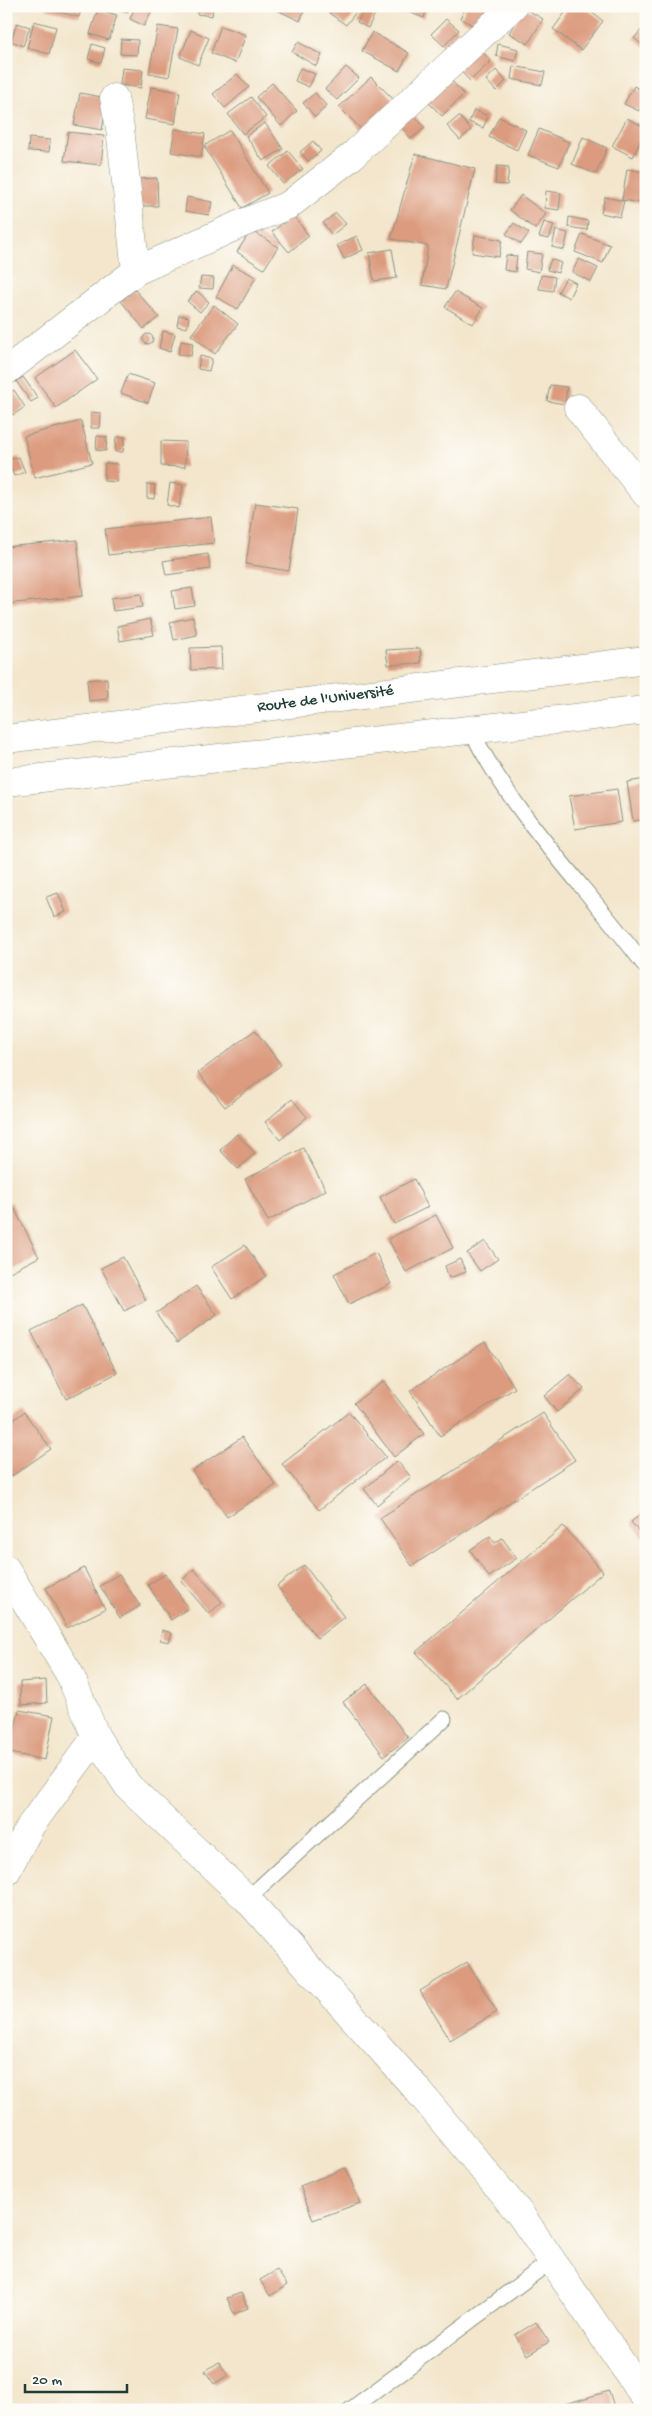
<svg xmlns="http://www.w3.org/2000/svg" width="652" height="2416" viewBox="0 0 652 2416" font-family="'Gochi Hand',sans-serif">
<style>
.building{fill:#dc9b7f}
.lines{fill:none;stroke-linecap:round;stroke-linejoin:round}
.service-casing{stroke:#899280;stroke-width:17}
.minor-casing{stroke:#899280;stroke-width:29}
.secondary-casing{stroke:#899280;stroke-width:29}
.service{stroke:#fff;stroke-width:15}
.minor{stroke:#fff;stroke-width:28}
.secondary{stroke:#fff;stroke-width:28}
.labels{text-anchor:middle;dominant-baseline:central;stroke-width:4;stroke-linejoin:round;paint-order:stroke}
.street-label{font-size:16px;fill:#1f3d34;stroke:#fdfcf7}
</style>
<rect width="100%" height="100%" fill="#fdfcf7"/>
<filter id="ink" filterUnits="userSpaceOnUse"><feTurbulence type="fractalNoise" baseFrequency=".02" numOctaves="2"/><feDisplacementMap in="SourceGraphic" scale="10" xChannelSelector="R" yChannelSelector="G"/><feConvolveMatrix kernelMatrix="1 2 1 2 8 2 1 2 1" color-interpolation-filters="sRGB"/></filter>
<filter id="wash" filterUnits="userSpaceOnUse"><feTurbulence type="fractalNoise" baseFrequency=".0096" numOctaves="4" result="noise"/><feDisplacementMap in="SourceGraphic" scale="20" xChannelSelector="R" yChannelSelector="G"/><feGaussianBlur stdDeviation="1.12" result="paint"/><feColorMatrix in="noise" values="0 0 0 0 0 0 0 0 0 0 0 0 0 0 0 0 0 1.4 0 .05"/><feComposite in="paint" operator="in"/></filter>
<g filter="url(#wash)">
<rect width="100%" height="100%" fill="#f3e6cc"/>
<g id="blocks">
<!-- building -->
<path class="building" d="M47,6H82L79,17L46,9Z
M102,6H129L128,12Z
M135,6H154L144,26L130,19Z
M198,6H213L212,16L197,14Z
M269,6H306L300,21Z
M333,6H358L359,8L346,25L329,13Z
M403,6H428L424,18L402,10Z
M467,6H489L476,27L460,18Z
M570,6H583L603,21L581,50L553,29Z
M524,8L543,19L528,44L509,33Z
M98,9L117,15L109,40L90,34Z
M365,9L375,14L368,28L357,22Z
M446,19L459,30L444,46L431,34Z
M34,21L56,27L49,54L27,48Z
M17,23L30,27L23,46L11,41Z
M646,25V48L634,38Z
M158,26L178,29L169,77L149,73Z
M221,26L246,35L235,63L211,53Z
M191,30L209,38L198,65L180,57Z
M372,32L409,53L399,71L362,51Z
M121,39L138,40L137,55L120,54Z
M298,42L322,55L316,66L292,52Z
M92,44L105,48L101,63L88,59Z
M498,44L518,49L515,61L496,56Z
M478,47L491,61L470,81L457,67Z
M513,66L545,72L542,85L511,79Z
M346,67L359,78L337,100L325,89Z
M122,68L143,70L141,88L120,85Z
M300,68L315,74L309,87L295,81Z
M496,70L506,81L496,91L486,80Z
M237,74L249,87L225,108L213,94Z
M371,77L394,100L363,131L339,107Z
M449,78L464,94L442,116L426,100Z
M272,83L297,111L281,126L256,97Z
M634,86L646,93V99L639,111L624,104Z
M151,87L180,92L175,124L145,119Z
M80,93L107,98L102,130L74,125Z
M315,93L327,106L315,117L303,103Z
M251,97L266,117L243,134L228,114Z
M474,110L488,116L483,128L469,122Z
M413,113L425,128L411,139L399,124Z
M459,116L471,130L460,140L447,126Z
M499,117L526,130L517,150L489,137Z
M627,118L646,128L633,157L612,146Z
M265,123L283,149L263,161L246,136Z
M175,129L205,134L201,157L171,152Z
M539,129L569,142L559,167L528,155Z
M230,130L268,193L242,208L204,146Z
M68,132L104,136L101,165L64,161Z
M583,137L607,148L596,174L572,164Z
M29,138L50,140L49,152L28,151Z
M313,141L321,151L308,161L300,152Z
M288,151L303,169L283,184L269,166Z
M415,154L475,169L446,289L422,285L428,246L391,239Z
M497,166L509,167L507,185L495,184Z
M627,169L646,172L642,203L622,200Z
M157,178L158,206H135V179Z
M546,191L561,193L559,210L545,208Z
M521,195L546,214L535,229L510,210Z
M187,197L212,202L209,215L185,211Z
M605,197L624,201L620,217L601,213Z
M336,213L346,224L332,235L323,223Z
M293,215L309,236L289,252L272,232Z
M569,217L588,221L587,230L568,227Z
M544,222L554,225L549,239L539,237Z
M514,223L529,233L521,244L506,234Z
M251,230L278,247L264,269L237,252Z
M556,230L568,233L564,250L552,247Z
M582,234L610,245L603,263L575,252Z
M475,235L502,240L499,257L472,253Z
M357,236L363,250L344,259L337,245Z
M392,249L397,278L374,281L369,253Z
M527,252L542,254L539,272L525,269Z
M506,255L517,256L515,272L504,270Z
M551,259L561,263L558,273L547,270Z
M579,259L598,268L591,282L572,272Z
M233,265L256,277L238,309L216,297Z
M541,275L555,277L553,291L539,289Z
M201,277L214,278L213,289L199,288Z
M566,278L576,283L569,298L558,292Z
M135,290L159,317L144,329L121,301Z
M197,291L209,302L200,312L187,301Z
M455,292L483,308L473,324L445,307Z
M214,305L238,324L215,354L191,335Z
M179,315L189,317L187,328L177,326Z
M163,331L175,334L170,352L159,348Z
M143 339a5 5 0 1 1 10 0a5 5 0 1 1-10 0Z
M181,341L193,343L191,356L178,354Z
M75,350L97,379L56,408L35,378Z
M200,356L212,359L209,371L198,369Z
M128,374L155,383L148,403L121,393Z
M23,377L38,398L31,402L16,381Z
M550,385L567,387L565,404L547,401Z
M14,390L25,407L13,415L6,405V395Z
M91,412L101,413L100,428H91Z
M81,421L92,463L35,478L24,436Z
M97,436L107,437L106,451L96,450Z
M116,437H125L123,452H115Z
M161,441L186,442L185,467L161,466Z
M19,457L25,472L14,476L8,460Z
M105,463L118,464L117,482L104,481Z
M170,483L183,485L179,508L167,505Z
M147,484L155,485L154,499L147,498Z
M255,503L298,509L289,571L246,564Z
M211,517L214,543L108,555L105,529Z
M77,540L83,596L6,604V547Z
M208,554L210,569L166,575L163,561Z
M192,588L195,606L175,609L172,591Z
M141,594L143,607L113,611L111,598Z
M193,617L197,635L174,640L170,622Z
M150,619L154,635L120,641L117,626Z
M221,647L222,669L191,670L190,648Z
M420,648L421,663L388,665L386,650Z
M107,678L108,699L89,701L87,680Z
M646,779V819L633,821L627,782Z
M617,789L622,822L575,829L569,796Z
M58,893L66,912L54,917L46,897Z
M255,1030L281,1065L225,1107L198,1073Z
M292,1099L307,1117L280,1140L265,1122Z
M237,1134L255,1153L238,1169L220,1150Z
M303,1148L326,1190L268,1221L245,1179Z
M414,1179L428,1207L394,1224L380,1197Z
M11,1202L39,1257L6,1274V1205Z
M436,1215L453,1248L406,1272L388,1239Z
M485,1241L498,1259L480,1271L467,1253Z
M245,1245L266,1276L232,1299L211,1267Z
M376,1253L391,1284L349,1304L334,1274Z
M123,1257L146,1300L124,1311L101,1268Z
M460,1259L466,1272L449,1278L445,1266Z
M196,1286L217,1315L177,1343L156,1313Z
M82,1305L117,1373L66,1399L31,1331Z
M485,1342L515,1388L440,1436L410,1391Z
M570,1374L584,1389L557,1412L544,1396Z
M384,1381L424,1434L394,1457L354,1403Z
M24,1412L51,1449L6,1480V1425Z
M349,1412L386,1457L319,1510L282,1464Z
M543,1413L575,1460L412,1566L380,1518Z
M242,1437L276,1485L227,1517L207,1487L204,1488L192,1471Z
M397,1461L411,1477L377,1505L364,1489Z
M646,1510V1540L631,1522Z
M563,1526L603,1572L457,1699L416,1652Z
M490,1536L495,1543L502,1538L517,1558L489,1577L470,1550Z
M304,1565L344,1617L317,1638L277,1586Z
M84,1568L105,1609L67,1628L46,1588Z
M194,1569L222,1602L209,1614L181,1581Z
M119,1574L140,1606L120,1618L100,1586Z
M165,1574L188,1608L171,1620L148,1585Z
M162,1630L172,1633L169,1642L160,1640Z
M46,1680L47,1703L21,1705L20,1682Z
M367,1684L408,1738L384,1756L343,1702Z
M19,1710L54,1716L45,1760L10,1753Z
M467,1962L497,2012L450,2040L420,1991Z
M346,2168L360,2203L313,2220L300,2186Z
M277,2270L287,2285L270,2296L260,2280Z
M241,2293L248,2308L234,2314L227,2298Z
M536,2322L549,2342L527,2355L515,2335Z
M219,2362L228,2375L214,2384L205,2371Z
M609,2391L615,2410H567L565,2404Z"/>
</g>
</g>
<g filter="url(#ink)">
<use href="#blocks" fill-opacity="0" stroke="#899280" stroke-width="1"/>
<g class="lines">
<defs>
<path id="service" d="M471,730C515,819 588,888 646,967
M247,1899L444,1719
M350,2410L551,2261"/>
<path id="minor" d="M114,98L120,128L136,271
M6,371L136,271L243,223L289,205L352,156L513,6
M578,408L646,494
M6,1569L70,1675L96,1737L128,1786L247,1899L415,2087L520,2214L646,2399
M6,1872L31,1825L96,1737"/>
<g id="secondary">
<path id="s1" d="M6,739L646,660"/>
<path d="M6,782L646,710"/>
</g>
</defs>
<!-- service casing -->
<use href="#service" class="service-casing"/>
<!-- minor casing -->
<use href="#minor" class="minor-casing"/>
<!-- secondary casing -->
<use href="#secondary" class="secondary-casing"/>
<!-- service -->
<use href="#service" class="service"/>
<!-- minor -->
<use href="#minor" class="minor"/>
<!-- secondary -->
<use href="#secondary" class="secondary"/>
</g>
</g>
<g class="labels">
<!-- street labels -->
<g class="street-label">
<text stroke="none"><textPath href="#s1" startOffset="322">Route de l'Université</textPath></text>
</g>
</g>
<!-- margin -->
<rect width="652" height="2416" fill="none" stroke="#fdfcf7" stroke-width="25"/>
<!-- scale -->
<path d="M25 2384v8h102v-8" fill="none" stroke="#1f3d34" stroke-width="2.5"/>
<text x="32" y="2384" font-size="15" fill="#1f3d34" stroke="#fdfcf7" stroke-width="4" paint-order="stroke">20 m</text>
</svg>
